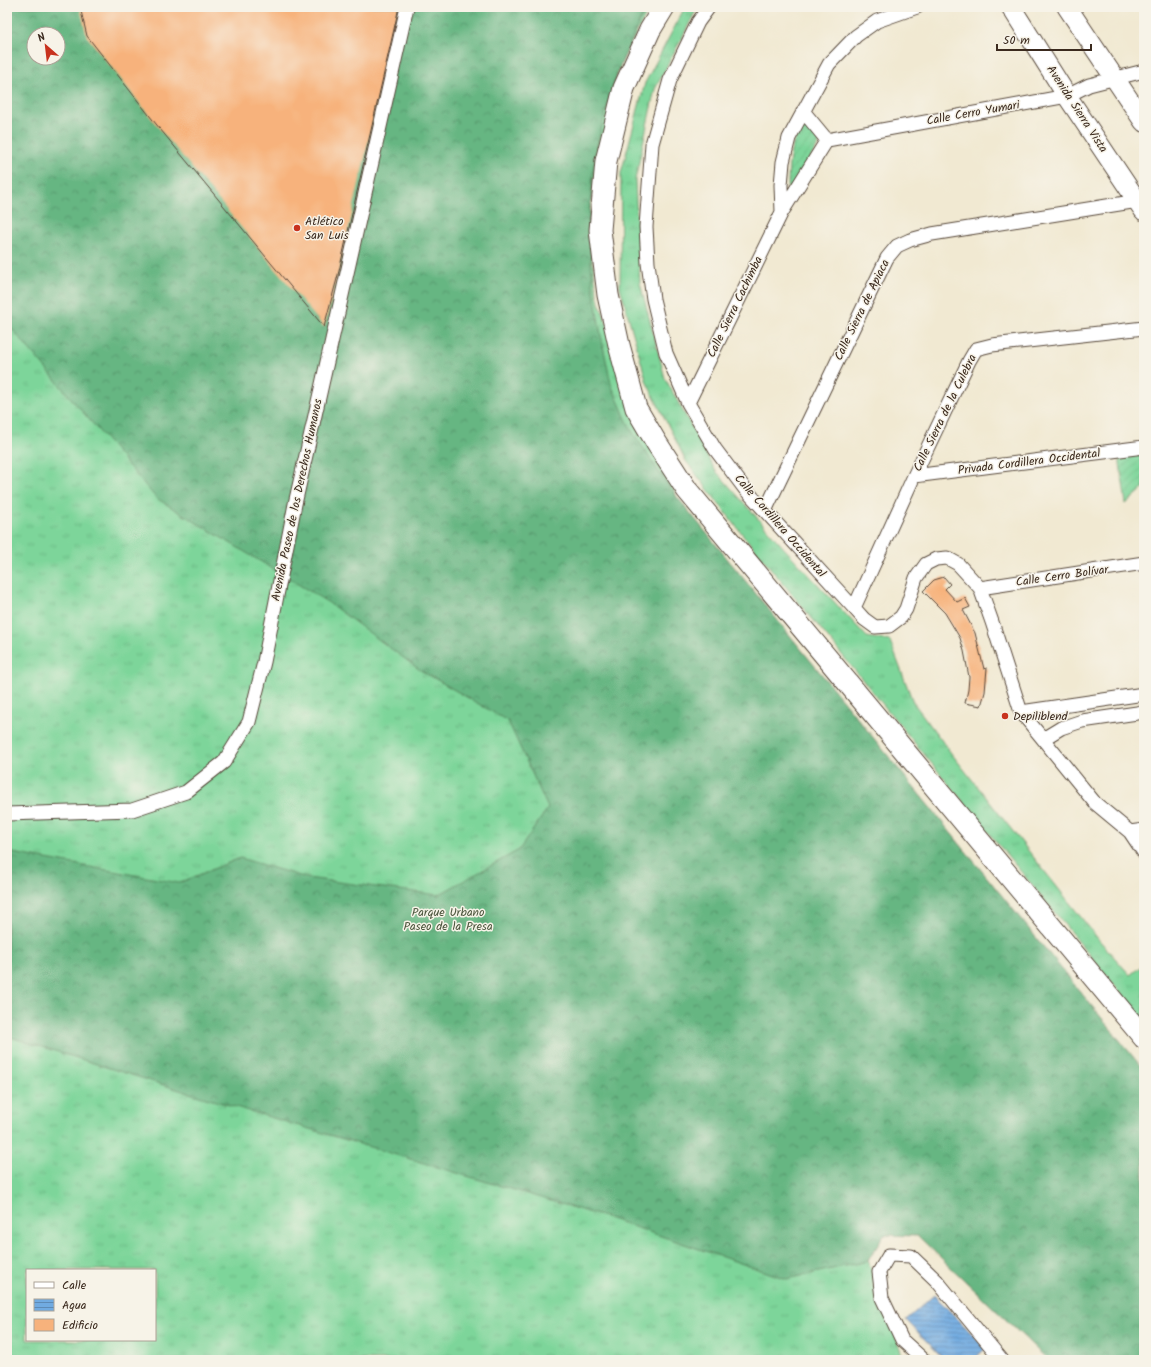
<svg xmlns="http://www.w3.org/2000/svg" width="1151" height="1367" viewBox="0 0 1151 1367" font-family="Kalam,sans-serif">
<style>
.grass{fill:url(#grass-tufts);stroke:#5c805c;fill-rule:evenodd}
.forest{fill:url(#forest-crowns);stroke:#507050;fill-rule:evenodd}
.garden{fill:url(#garden-furrows);stroke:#5c805c}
.water{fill:url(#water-rules);stroke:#566a80}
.building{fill:#f7b27c}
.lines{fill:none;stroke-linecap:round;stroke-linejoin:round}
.minor-casing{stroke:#564739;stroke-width:15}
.secondary-casing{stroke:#564739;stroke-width:21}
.primary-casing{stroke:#564739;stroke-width:23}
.minor{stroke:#fff;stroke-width:13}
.secondary{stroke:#fff;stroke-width:19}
.primary{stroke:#fff;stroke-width:21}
.poi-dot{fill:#c8321e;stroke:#f7f3e8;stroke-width:1.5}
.labels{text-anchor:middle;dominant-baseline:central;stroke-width:3;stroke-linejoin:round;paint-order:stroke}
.street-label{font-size:12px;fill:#3b2a1e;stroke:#f7f3e8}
.poi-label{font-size:12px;fill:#3b2a1e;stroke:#f7f3e8;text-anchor:start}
.park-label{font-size:12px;fill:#4c553d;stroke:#f7f3e8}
</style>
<defs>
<pattern id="grass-tufts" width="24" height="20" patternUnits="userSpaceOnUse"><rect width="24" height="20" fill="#7dd59a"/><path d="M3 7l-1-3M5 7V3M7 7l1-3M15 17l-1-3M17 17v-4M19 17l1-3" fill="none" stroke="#6db784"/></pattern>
<pattern id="forest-crowns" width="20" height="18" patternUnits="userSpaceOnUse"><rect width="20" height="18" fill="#66b682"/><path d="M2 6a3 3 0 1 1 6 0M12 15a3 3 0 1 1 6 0" fill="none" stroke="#55946a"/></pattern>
<pattern id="garden-furrows" width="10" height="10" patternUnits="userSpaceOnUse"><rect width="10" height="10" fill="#7dd59a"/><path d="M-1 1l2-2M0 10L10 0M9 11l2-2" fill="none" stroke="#6db784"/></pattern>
<pattern id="water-rules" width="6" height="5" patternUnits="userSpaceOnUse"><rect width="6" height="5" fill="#71abe1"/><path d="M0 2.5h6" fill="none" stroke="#5e8bb6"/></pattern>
</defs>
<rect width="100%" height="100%" fill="#f7f3e8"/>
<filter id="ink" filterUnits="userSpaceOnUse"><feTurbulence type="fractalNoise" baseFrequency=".025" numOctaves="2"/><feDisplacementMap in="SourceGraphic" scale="8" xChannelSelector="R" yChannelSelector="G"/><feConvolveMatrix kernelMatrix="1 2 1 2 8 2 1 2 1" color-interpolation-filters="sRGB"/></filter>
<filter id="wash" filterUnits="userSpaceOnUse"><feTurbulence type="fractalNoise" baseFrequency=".012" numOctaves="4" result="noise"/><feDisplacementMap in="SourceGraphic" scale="16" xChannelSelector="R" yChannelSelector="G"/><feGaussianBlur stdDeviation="0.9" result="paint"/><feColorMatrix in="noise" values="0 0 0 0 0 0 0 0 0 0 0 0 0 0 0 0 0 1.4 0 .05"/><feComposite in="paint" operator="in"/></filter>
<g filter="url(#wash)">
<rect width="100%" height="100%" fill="#f1e9d2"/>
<!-- grass -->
<path class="grass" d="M7,7H650L619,67L591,201L589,234L597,293L599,303L678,500L852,1216L904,1360H7ZM34,34H58V58H34ZM27,1270H155V1340H27Z
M685,7H698L655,89L635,180L640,283L665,378L715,470L783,547L867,637L890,641L913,702L951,753L1099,940L1130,975L1144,964V1021L739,530L686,461L647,383L620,287L621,173L645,83Z"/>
<!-- forest -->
<path class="forest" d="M7,7H648L639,22L614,81L595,153L588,227L593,285L601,336L611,384L630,428L669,487L1144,1070V1360H1048L918,1236L884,1235L868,1261L787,1279L611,1219L189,1093L7,1036V852L179,883L240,858L307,878L438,895L519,850L548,808L508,721L420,670L329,603L156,498L7,323ZM34,34H58V58H34Z"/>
<!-- garden -->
<path class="garden" d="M804,123L820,142L788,194C788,177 788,152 796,137C798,132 802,128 804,123Z
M1144,453V488L1126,504L1119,457Z"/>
<!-- water -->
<path class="water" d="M934,1295L986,1348L973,1360H945L906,1320Z"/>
<g id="blocks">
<!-- building -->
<path class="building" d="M80,7H399L339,271L324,327L160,129L87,36Z
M944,577L950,584L945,589L957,602L965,598L970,607L963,610L975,633L984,669L987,668L985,692L981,706L965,703L968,690L969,677L964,651L960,638L945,613L923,591L934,580Z"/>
</g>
</g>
<g filter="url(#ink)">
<use href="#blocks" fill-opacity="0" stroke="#564739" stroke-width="1"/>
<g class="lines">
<defs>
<path id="minor" d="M709,7L698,22L670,80L652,144L646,227L648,263L653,299L666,353L688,403L715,449L745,489L854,608L864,619L875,627L889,626L901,617L906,609L916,578L926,564L936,559L947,558L958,564L980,588L992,622L1021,712L1095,803L1130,832L1144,853
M803,111L827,140
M827,140L1067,96L1089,85L1144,71
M782,212L781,185L783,162L789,138L829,64L856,36L877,21L917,7
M688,403L782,212L827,140
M914,476L1144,447
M765,511L887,258L897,246L910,240L932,234L1138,201
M980,588L1144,563
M854,608L914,476L969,361L976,349L992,345L1144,328
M1021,712L1144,694
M1043,739L1061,728L1082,721L1144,712
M7,814L132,810L186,792L224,762L249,722L264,662L295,504L407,7
M1130,832L1144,830
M924,1360L902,1340L882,1298L879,1272L889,1255L911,1256L937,1281L1002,1360"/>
<path id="secondary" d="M1011,7L1067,96L1144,211
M1067,7L1144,122"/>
<path id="primary" d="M664,7L650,30L624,88L606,161L600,230L608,295L619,345L636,408L656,442L687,490L1144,1038"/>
</defs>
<!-- minor casing -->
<use href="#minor" class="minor-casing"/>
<!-- secondary casing -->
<use href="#secondary" class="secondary-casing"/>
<!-- primary casing -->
<use href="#primary" class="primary-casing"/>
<!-- minor -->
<use href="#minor" class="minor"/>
<!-- secondary -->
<use href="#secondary" class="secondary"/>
<!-- primary -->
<use href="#primary" class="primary"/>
</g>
</g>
<!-- markers -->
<g class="poi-dot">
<circle cx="297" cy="228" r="4"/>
<circle cx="1005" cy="716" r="4"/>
</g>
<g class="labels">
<!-- street labels -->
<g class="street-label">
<text transform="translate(1077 109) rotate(57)">Avenida Sierra Vista</text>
<text transform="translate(973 113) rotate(-10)">Calle Cerro Yumari</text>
<text transform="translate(735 307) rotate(-64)">Calle Sierra Cachimba</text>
<text transform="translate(862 310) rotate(-64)">Calle Sierra de Apiaca</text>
<text transform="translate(945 413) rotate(-64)">Calle Sierra de la Culebra</text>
<text transform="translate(1029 462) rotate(-7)">Privada Cordillera Occidental</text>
<text transform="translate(297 500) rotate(-78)">Avenida Paseo de los Derechos Humanos</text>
<text transform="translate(780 526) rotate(49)">Calle Cordillera Occidental</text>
<text transform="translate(1062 576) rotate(-8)">Calle Cerro Bolívar</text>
</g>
<!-- poi labels -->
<g class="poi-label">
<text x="305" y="221">Atlético<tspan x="305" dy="14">San Luis</tspan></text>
<text x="1013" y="716">Depiliblend</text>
</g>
<!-- park labels -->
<g class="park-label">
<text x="448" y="912">Parque Urbano<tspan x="448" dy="14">Paseo de la Presa</tspan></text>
</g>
</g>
<!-- margin -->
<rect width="1151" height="1367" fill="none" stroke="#f7f3e8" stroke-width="24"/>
<!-- legend -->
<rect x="26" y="1269" width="130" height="72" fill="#f7f3e8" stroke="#aca397"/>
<rect x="34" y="1282" width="20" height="6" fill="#ffffff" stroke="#aca397"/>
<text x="62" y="1289" font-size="12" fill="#3b2a1e">Calle</text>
<rect x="34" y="1299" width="20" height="12" fill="url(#water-rules)" stroke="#aca397"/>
<text x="62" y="1309" font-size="12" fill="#3b2a1e">Agua</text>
<rect x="34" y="1319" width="20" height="12" fill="#f7b27c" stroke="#aca397"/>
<text x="62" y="1329" font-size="12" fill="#3b2a1e">Edificio</text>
<!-- north arrow -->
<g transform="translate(46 46) rotate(332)"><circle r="19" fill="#f7f3e8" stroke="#aca397"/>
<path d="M0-3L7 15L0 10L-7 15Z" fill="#c8321e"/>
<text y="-6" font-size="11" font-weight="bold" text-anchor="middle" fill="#3b2a1e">N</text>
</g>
<!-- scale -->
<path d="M997 44v6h94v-6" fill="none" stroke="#3b2a1e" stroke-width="2"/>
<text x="1003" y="44" font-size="12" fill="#3b2a1e" stroke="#f7f3e8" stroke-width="3" paint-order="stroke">50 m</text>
</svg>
